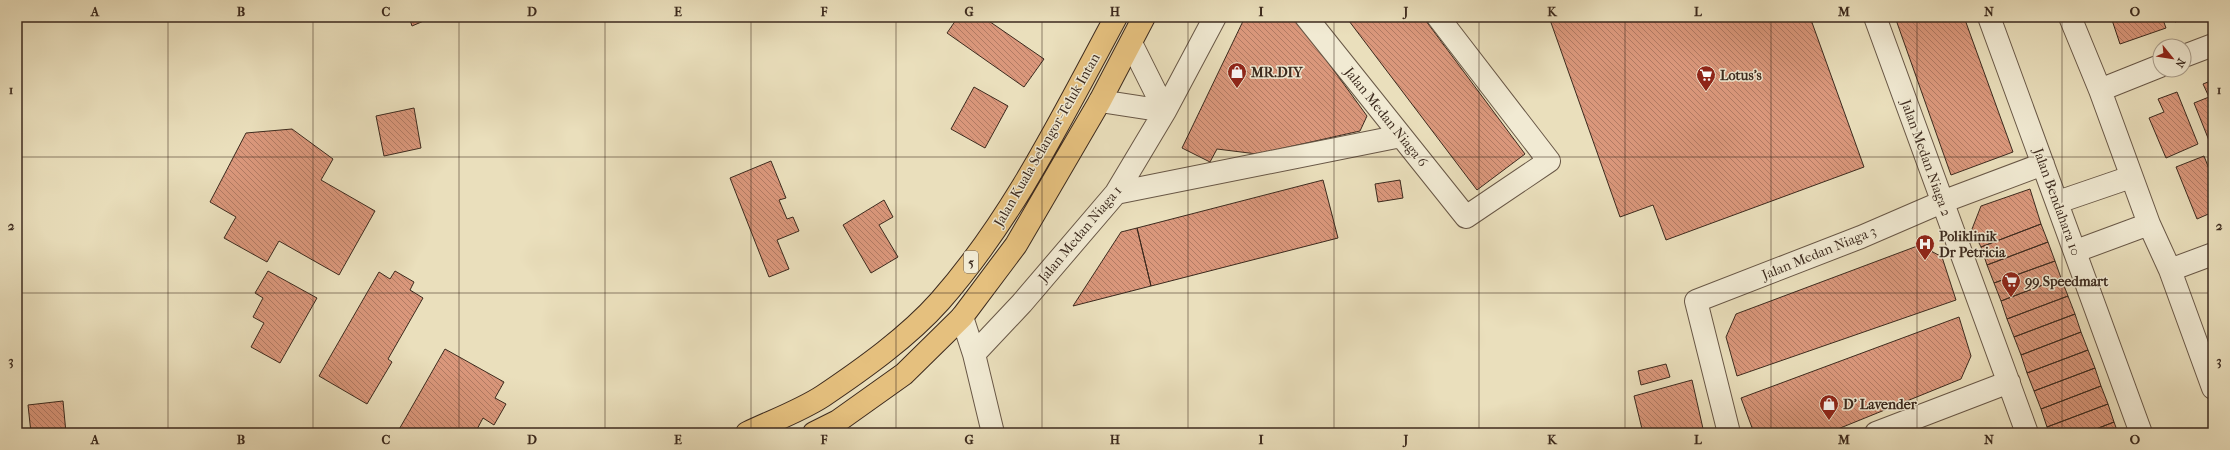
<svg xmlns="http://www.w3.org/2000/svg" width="2230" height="450" viewBox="0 0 2230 450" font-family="'IM FELL French Canon',serif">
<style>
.building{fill:url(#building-back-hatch);stroke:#3c2a1e}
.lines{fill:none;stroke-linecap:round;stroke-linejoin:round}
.minor-casing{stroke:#685746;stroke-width:24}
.highway-casing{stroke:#3c2a1e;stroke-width:24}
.minor{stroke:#f1ead3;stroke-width:22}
.highway{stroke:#e5c07e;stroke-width:22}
.grid{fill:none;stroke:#3c2a1e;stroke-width:1;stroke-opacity:0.55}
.labels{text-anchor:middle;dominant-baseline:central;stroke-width:3;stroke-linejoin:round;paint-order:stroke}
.shield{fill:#f1ead3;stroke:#726454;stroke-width:1}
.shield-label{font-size:13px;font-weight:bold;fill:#3c2a1e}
.poi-label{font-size:14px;font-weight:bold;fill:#3c2a1e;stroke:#f1ead3;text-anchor:start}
.street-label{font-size:14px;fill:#3c2a1e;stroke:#f1ead3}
.neatline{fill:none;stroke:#3c2a1e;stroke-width:1.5}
.grid-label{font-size:13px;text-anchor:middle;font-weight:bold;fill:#3c2a1e}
</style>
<defs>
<pattern id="building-back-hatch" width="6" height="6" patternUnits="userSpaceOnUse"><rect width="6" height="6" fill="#da977b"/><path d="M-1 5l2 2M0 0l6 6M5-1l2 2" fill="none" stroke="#b27b64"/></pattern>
</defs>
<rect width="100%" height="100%" fill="#eadfbc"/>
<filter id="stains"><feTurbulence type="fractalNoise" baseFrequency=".005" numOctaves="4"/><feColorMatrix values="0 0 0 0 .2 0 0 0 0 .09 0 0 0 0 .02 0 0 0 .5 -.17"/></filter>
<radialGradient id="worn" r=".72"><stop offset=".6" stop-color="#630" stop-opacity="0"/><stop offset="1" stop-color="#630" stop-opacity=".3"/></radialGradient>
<!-- building -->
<path class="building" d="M409,17H433L412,26Z
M958,17H983L1044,59L1024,87L947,33Z
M1245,17H1295L1367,116L1360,131L1257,154L1217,149L1210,162L1182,148Z
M1346,17H1423L1525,154L1477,190Z
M1549,17H1810L1864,167L1666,240L1653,205L1620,217Z
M1895,17H1964L2013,152L1951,175Z
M2111,17H2162L2166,28L2120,44Z
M2173,17H2189L2175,22Z
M2213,80V142L2210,143L2194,103L2209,97L2203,84Z
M974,87L1008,106L985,148L951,129Z
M2177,92L2198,144L2166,158L2149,118L2164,112L2158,99Z
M414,108L421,148L384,156L376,116Z
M292,129L333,159L321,180L375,211L339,275L279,241L267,262L224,238L236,217L210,202L246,133Z
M2204,156L2213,179V212L2197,219L2176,167Z
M771,161L786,198L779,200L787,219L793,217L799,231L777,240L789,269L769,277L730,178Z
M1323,180L1338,238L1151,286L1137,228Z
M1400,180L1403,198L1378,202L1375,184Z
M2030,189L2041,224L1981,247L1972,229L1981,206Z
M884,200L893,217L879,225L898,257L871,273L843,225Z
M2041,224L2048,242L1987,265L1981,247Z
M1137,228L1151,286L1073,306L1121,232Z
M2048,242L2055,261L1994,283L1987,265Z
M1920,245L1942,257L1956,300L1737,376L1726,337L1736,314Z
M2055,261L2061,278L2001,301L1994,283Z
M268,271L317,298L280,363L251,347L264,323L253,317L263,298L255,293Z
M395,271L414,282L410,290L423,298L388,359L392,362L367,404L319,376L379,272L390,279Z
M2061,278L2068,296L2007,319L2001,301Z
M2068,296L2075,314L2014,337L2007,319Z
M2075,314L2081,332L2021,355L2014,337Z
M1959,317L1971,356L1961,379L1828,433H1754L1741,398Z
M2081,332L2088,350L2027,373L2021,355Z
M445,349L504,382L495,398L506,404L494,425L483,418L475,433H397Z
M2088,350L2095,368L2034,391L2027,373Z
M1666,364L1670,377L1641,385L1638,371Z
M2095,368L2101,386L2041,409L2034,391Z
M1692,380L1704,433H1643L1634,396Z
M2101,386L2108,404L2047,427L2041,409Z
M63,401L66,433H31L28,405Z
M2108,404L2114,422L2086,433H2050L2047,427Z
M2114,422L2118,433H2086Z"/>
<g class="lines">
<defs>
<path id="minor" d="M1306,17L1466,217L1549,161L1438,17
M1875,17L2027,433
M1989,17L2141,433
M2070,17L2100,90L2149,224L2170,270L2213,388
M1131,43L1165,111
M2184,56L2213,45
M2100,90L2160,66
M1100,101L1165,111
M1116,193L1401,136
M2058,202L2131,177
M2076,251L2149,224
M2170,270L2213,254
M962,317L974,354L993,433
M974,354L1022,303L1116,193L1165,111L1215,17
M1729,433L1696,301L1861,237L1942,202L2043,164
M1876,433L2009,382"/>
<path id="highway" d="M747,433C772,421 800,411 823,396C863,369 908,337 940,301C1014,217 1063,115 1116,17
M814,433L838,421L904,374L962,317L1016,245L1100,101L1144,17"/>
</defs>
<!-- minor casing -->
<use href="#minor" class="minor-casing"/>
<!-- highway casing -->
<use href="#highway" class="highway-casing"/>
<!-- minor -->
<use href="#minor" class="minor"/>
<!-- highway -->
<use href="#highway" class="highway"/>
</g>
<!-- grid -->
<path class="grid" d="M168,17V433M313,17V433M459,17V433M605,17V433M751,17V433M896,17V433M1042,17V433M1188,17V433M1334,17V433M1479,17V433M1625,17V433M1771,17V433M1917,17V433M2062,17V433M17,157H2213M17,293H2213"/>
<!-- icons -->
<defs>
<symbol id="shop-pin" viewBox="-11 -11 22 30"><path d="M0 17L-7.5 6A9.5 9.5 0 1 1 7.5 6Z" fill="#8f2418" stroke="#f1ead3"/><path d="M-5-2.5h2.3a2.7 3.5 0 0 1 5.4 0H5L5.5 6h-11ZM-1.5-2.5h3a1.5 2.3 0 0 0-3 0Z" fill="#fff"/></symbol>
<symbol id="supermarket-pin" viewBox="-11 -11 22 30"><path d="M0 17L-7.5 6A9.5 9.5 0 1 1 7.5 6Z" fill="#8f2418" stroke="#f1ead3"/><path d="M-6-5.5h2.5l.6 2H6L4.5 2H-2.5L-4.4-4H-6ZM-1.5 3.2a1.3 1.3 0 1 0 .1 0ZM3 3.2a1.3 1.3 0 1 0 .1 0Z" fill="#fff"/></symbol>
<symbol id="hospital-pin" viewBox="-11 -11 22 30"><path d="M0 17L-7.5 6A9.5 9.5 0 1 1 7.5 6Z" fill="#8f2418" stroke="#f1ead3"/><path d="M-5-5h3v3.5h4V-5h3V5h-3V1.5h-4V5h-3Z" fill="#fff"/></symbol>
</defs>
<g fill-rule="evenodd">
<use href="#shop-pin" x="1226" y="61" width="22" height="30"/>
<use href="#supermarket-pin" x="1695" y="64" width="22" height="30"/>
<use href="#hospital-pin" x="1914" y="233" width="22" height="30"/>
<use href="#supermarket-pin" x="2000" y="270" width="22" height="30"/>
<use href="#shop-pin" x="1818" y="393" width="22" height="30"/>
</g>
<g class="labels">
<!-- shield labels -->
<rect class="shield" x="964" y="251" width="14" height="22" rx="3"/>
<g class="shield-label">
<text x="971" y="262">5</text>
</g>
<!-- poi labels -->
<g class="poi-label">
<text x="1251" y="72">MR.DIY</text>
<text x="1720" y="75">Lotus's</text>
<text x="1939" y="236">Poliklinik<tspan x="1939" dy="16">Dr Petricia</tspan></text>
<text x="2025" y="281">99 Speedmart</text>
<text x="1843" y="404">D’ Lavender</text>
</g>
<!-- street labels -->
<g class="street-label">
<text transform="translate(1386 117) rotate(51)">Jalan Medan Niaga 6</text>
<text transform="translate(1047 140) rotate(-60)">Jalan Kuala Selangor-Teluk Intan</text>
<text transform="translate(1926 158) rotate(70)">Jalan Medan Niaga 2</text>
<text transform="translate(2057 202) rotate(70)">Jalan Bendahara 10</text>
<text transform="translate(1080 234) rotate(-50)">Jalan Medan Niaga 1</text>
<text transform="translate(1819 253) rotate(-22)">Jalan Medan Niaga 3</text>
</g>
</g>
<!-- margin -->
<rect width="2230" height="450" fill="none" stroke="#eadfbc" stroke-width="44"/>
<!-- north arrow -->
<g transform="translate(2172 58) rotate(120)"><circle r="19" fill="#f1ead3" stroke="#a99d8b"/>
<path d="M0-3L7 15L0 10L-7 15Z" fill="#8f2418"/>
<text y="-6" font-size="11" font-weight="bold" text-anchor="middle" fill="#3c2a1e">N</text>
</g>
<rect x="22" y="22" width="2186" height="406" class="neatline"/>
<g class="grid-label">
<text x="95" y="16">A</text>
<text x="241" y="16">B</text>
<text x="386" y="16">C</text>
<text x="532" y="16">D</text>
<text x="678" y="16">E</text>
<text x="824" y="16">F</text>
<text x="969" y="16">G</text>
<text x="1115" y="16">H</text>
<text x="1261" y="16">I</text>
<text x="1406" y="16">J</text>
<text x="1552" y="16">K</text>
<text x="1698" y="16">L</text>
<text x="1844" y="16">M</text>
<text x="1989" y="16">N</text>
<text x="2135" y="16">O</text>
<text x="11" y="94">1</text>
<text x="2219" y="94">1</text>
<text x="11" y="230">2</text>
<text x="2219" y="230">2</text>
<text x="11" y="365">3</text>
<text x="2219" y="365">3</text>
<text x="95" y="444">A</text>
<text x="241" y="444">B</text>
<text x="386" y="444">C</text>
<text x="532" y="444">D</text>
<text x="678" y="444">E</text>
<text x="824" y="444">F</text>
<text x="969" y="444">G</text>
<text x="1115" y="444">H</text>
<text x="1261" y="444">I</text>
<text x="1406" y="444">J</text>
<text x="1552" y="444">K</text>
<text x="1698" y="444">L</text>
<text x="1844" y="444">M</text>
<text x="1989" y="444">N</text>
<text x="2135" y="444">O</text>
</g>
<rect width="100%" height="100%" filter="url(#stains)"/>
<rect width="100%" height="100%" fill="url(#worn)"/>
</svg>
